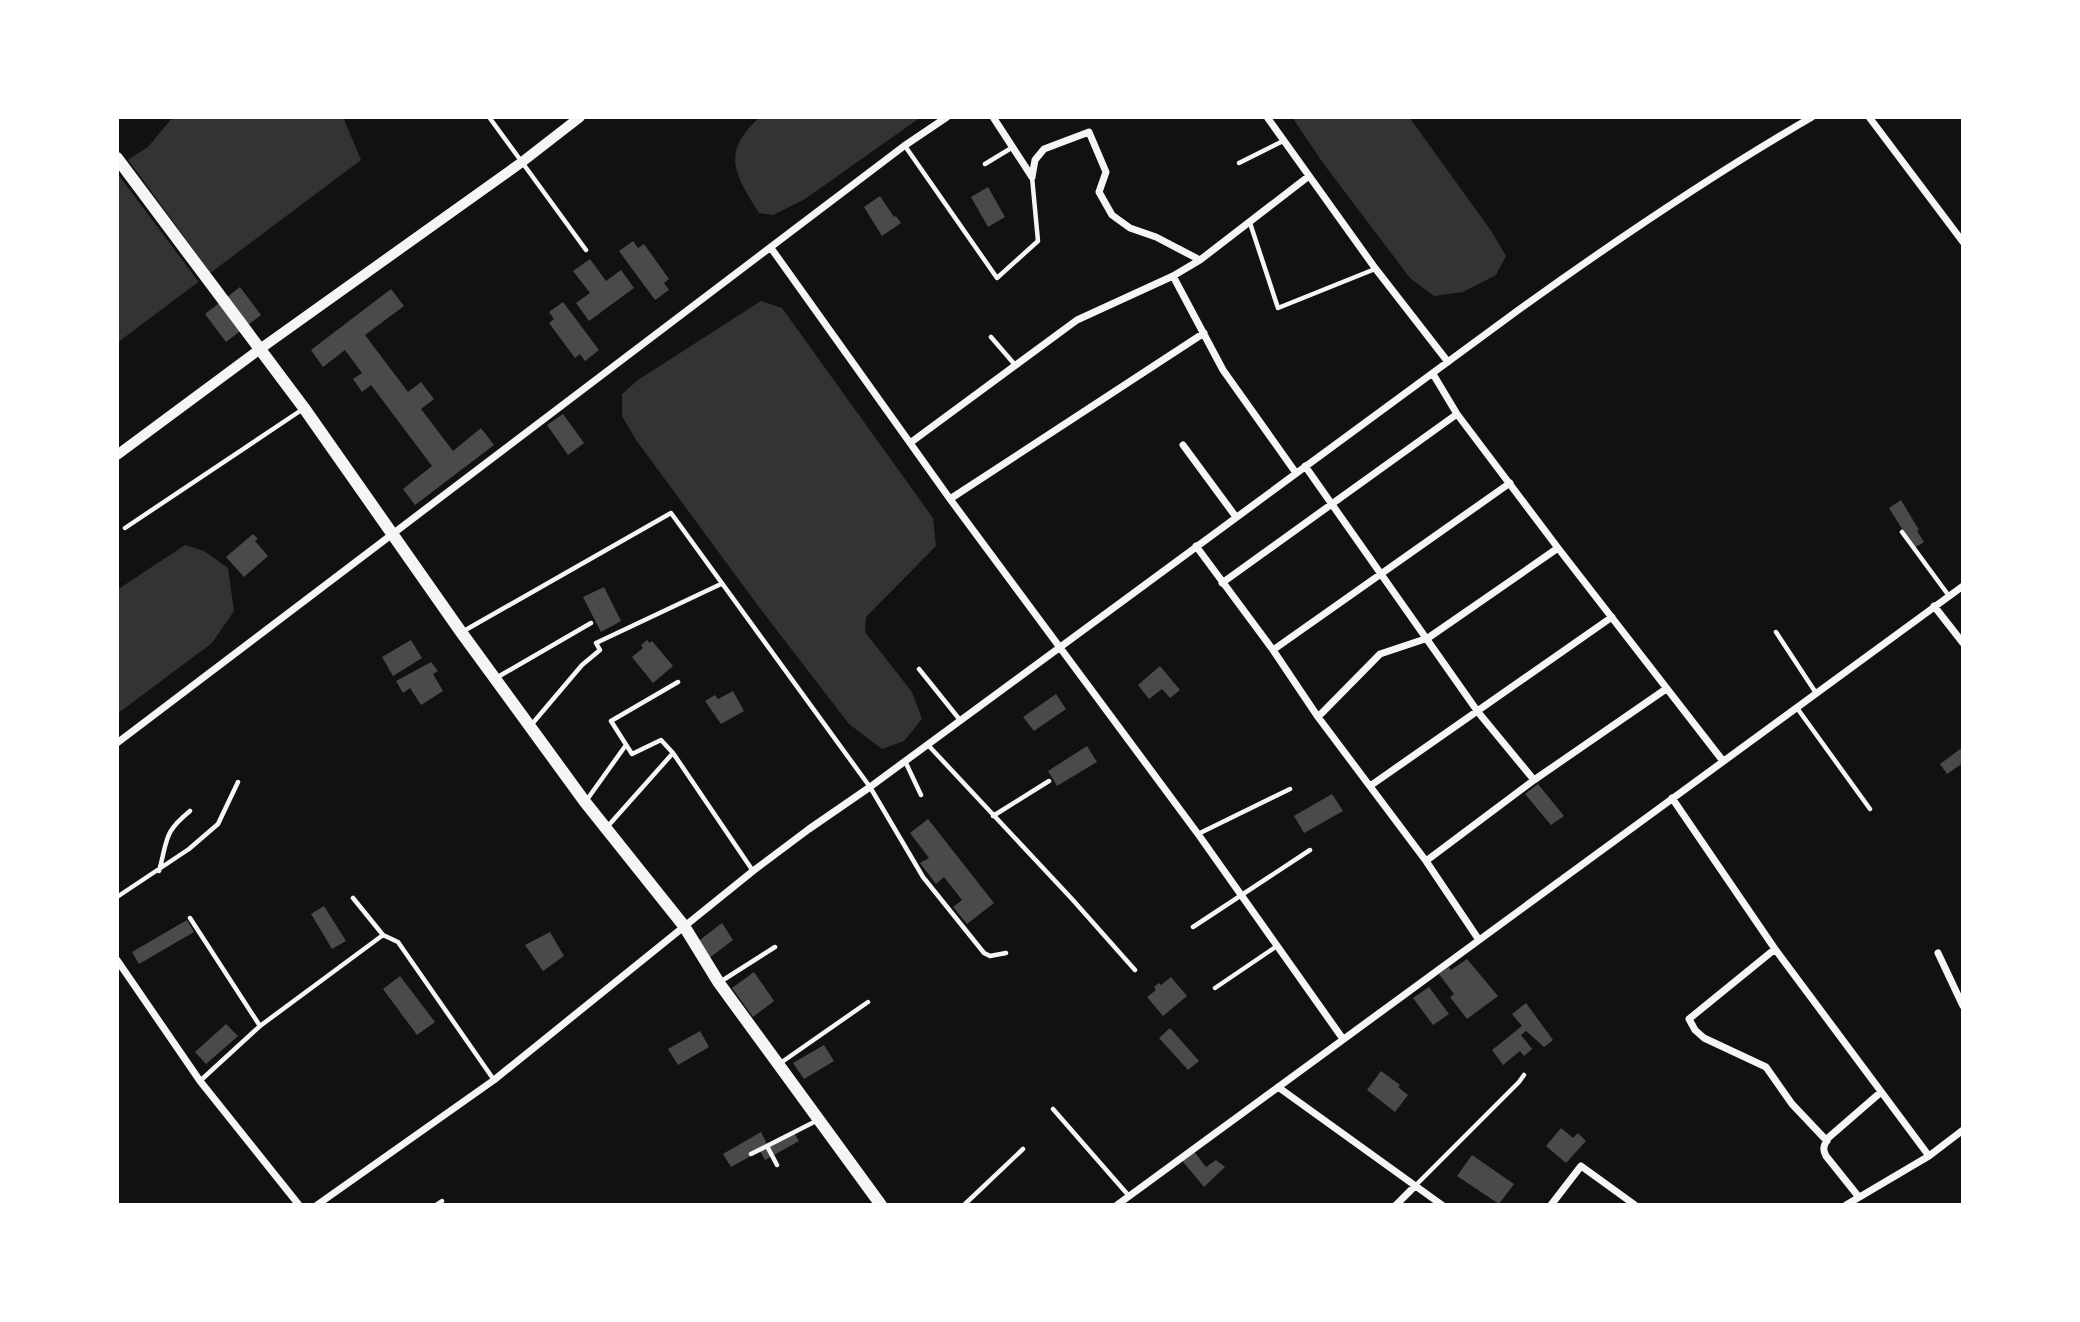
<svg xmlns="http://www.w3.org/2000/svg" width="2080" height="1322" viewBox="0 0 2080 1322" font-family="Lato,sans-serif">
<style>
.water{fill:#333}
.pier{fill:#111}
.building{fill:#4a4a4a}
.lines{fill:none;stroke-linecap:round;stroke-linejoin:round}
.service{stroke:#f5f5f5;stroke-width:4.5}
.minor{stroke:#f5f5f5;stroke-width:7}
.tertiary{stroke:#f5f5f5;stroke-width:10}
.secondary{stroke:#f5f5f5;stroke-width:12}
</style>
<rect width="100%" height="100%" fill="#111"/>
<!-- water -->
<path class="water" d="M173,117H343L361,160L117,343V167L148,147Z
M760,117H921L805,199L773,215L759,213C735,174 720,153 760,117Z
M1292,117H1409L1492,232L1506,256L1496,275L1463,292L1434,296L1410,278L1323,163Z
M761,301L782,308L933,518L936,546L866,617L865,632L912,692L922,719L904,741L882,749L849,724L759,607L636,440L622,416V394L638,380Z
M185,545L204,551L228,568L234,611L212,643L117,714V590Z"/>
<!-- pier -->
<path class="pier" d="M126,157L213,276L201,285L117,173V163Z"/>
<!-- building -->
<path class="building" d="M988,187L1005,217L988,227L971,197Z
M880,196L894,217L896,216L901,223L882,236L864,207Z
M633,241L638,248L644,244L669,279L664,283L669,290L655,300L619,251Z
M590,259L606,281L621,270L634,288L589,321L576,303L590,293L573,271Z
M240,287L261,315L226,342L205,314Z
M391,289L404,306L365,335L408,392L421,382L434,399L421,409L453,451L481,428L494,445L415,505L403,489L432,466L371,385L362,392L353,379L362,373L345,350L323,367L311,350Z
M563,302L599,350L585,361L580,354L575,358L549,323L554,319L549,312Z
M563,414L584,443L568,455L547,425Z
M1901,500L1919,530L1917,531L1924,542L1914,548L1889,508Z
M253,534L258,539L255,541L268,556L244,577L226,557Z
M604,587L621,621L601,632L583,597Z
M411,640L422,658L393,676L382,657Z
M647,640L650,643L652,641L673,666L653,683L632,657L643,648L641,645Z
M431,662L438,671L433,674L443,691L421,705L410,688L403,693L396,681Z
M1160,666L1180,690L1170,698L1162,689L1149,699L1138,685Z
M733,691L744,711L721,724L705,701L715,695L718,699Z
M1056,694L1066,709L1034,731L1023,717Z
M1087,746L1097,762L1057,786L1048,771Z
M1963,747V763L1947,774L1940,764Z
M1538,784L1564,816L1551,825L1525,794Z
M1332,794L1343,811L1304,833L1294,816Z
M928,819L994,903L967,924L953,907L962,900L944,877L936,884L920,863L929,858L910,833Z
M324,906L346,941L332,949L311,914Z
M187,920L194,932L139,964L132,952Z
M722,923L733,940L708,959L696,943Z
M550,932L564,956L543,971L525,945Z
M1467,959L1498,996L1467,1019L1450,997L1454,994L1439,974L1449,967L1451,970Z
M754,972L774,1001L753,1017L732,988Z
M400,976L435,1022L417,1035L383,989Z
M1171,977L1187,996L1163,1016L1147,997L1156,990L1154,987L1159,983L1161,985Z
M1429,987L1449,1014L1433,1025L1413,998Z
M1526,1003L1553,1040L1544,1047L1526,1031L1521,1035L1532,1049L1524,1056L1520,1051L1503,1065L1492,1050L1522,1026L1512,1014Z
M226,1024L238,1036L206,1064L195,1052Z
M1170,1028L1199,1061L1188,1070L1159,1038Z
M700,1031L709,1047L678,1065L668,1049Z
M824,1045L834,1061L804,1079L793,1063Z
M1381,1071L1400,1085L1398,1087L1408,1095L1395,1112L1367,1090Z
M1561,1128L1573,1138L1578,1133L1586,1141L1566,1163L1546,1146Z
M793,1131L799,1141L765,1160L760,1151L731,1167L723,1154L761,1132L768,1146Z
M1193,1150L1206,1167L1216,1160L1225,1167L1204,1187L1180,1158Z
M1472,1155L1514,1184L1499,1204L1457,1176Z"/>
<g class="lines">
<!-- service -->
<path class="service" d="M489,117L586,250
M905,146L997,278L1038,241L1032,177
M1239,163L1283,141
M985,164L1013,147
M1250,223L1278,308L1375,269
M991,337L1016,366
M125,528L303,409
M1902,532L1949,596
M462,632L671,513L870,787L923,877L984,953L990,956L1006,953
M1776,632L1816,693
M919,669L960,720
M496,678L591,623
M678,682L611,721L632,754L661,740L673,753L753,871
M1797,708L1870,809
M532,724L582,665L600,650L596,643L721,584
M928,745L1072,899L1135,970
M905,761L921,795
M586,801L626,745
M993,816L1049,781
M608,826L673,753
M1198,834L1290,789
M159,871C168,839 163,833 190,811
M117,897L189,849L218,824L238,782
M353,898L383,935L398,942L494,1080
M190,918L260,1026
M1193,927L1310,850
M720,982L775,947
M1215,988L1277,946
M779,1064L868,1002
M200,1081L260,1026L383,935
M1053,1109L1129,1196
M767,1146L777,1165
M751,1154L818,1120
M1415,1186L1519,1082L1524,1075
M436,1205L442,1201
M964,1205L1023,1149"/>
<!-- minor -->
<path class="minor" d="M993,117L1032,177
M1267,117L1375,268L1448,362
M1869,117L1963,242
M1032,177L1035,160L1044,149L1089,132L1106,172L1099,192L1112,215L1130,228L1156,237L1200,260
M771,248L950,499L1198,834L1343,1039
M1173,276L1223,370L1296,473
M1433,374L1457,414L1558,548L1723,761
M910,443L1077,320L1173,276L1200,260L1309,176
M1183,445L1236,517
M1305,466L1478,712L1534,780
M950,499L1204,333
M1196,546L1273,650L1318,717L1426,861L1479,940
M1222,583L1457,414
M1934,606L1963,643
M1273,650L1510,483
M1318,717L1380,654L1428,638L1558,548
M117,743L904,146L947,117
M1370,786L1612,617
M1672,798L1775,949L1929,1156
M1426,861L1534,780L1666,689
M1775,949L1689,1019L1695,1030L1704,1038L1766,1067L1792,1104L1827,1141
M1938,953L1963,1006
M117,960L200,1081L299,1205
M1278,1087L1442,1205
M1858,1196L1826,1156C1822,1149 1824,1145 1828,1138L1881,1092
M317,1205L494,1080L753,871L809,829L870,787L1517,311C1613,242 1710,176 1812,117
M1117,1205L1963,586
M1396,1205L1415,1186
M1551,1205L1581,1166L1635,1205
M1846,1205L1929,1156L1963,1130"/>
<!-- tertiary -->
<path class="tertiary" d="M117,455L260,349L522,162L580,117"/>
<!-- secondary -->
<path class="secondary" d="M117,158L304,408L461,632L585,802L684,926L719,983L881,1205"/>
</g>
<!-- border -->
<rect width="2080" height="1322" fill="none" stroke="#ffffff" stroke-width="238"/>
</svg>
